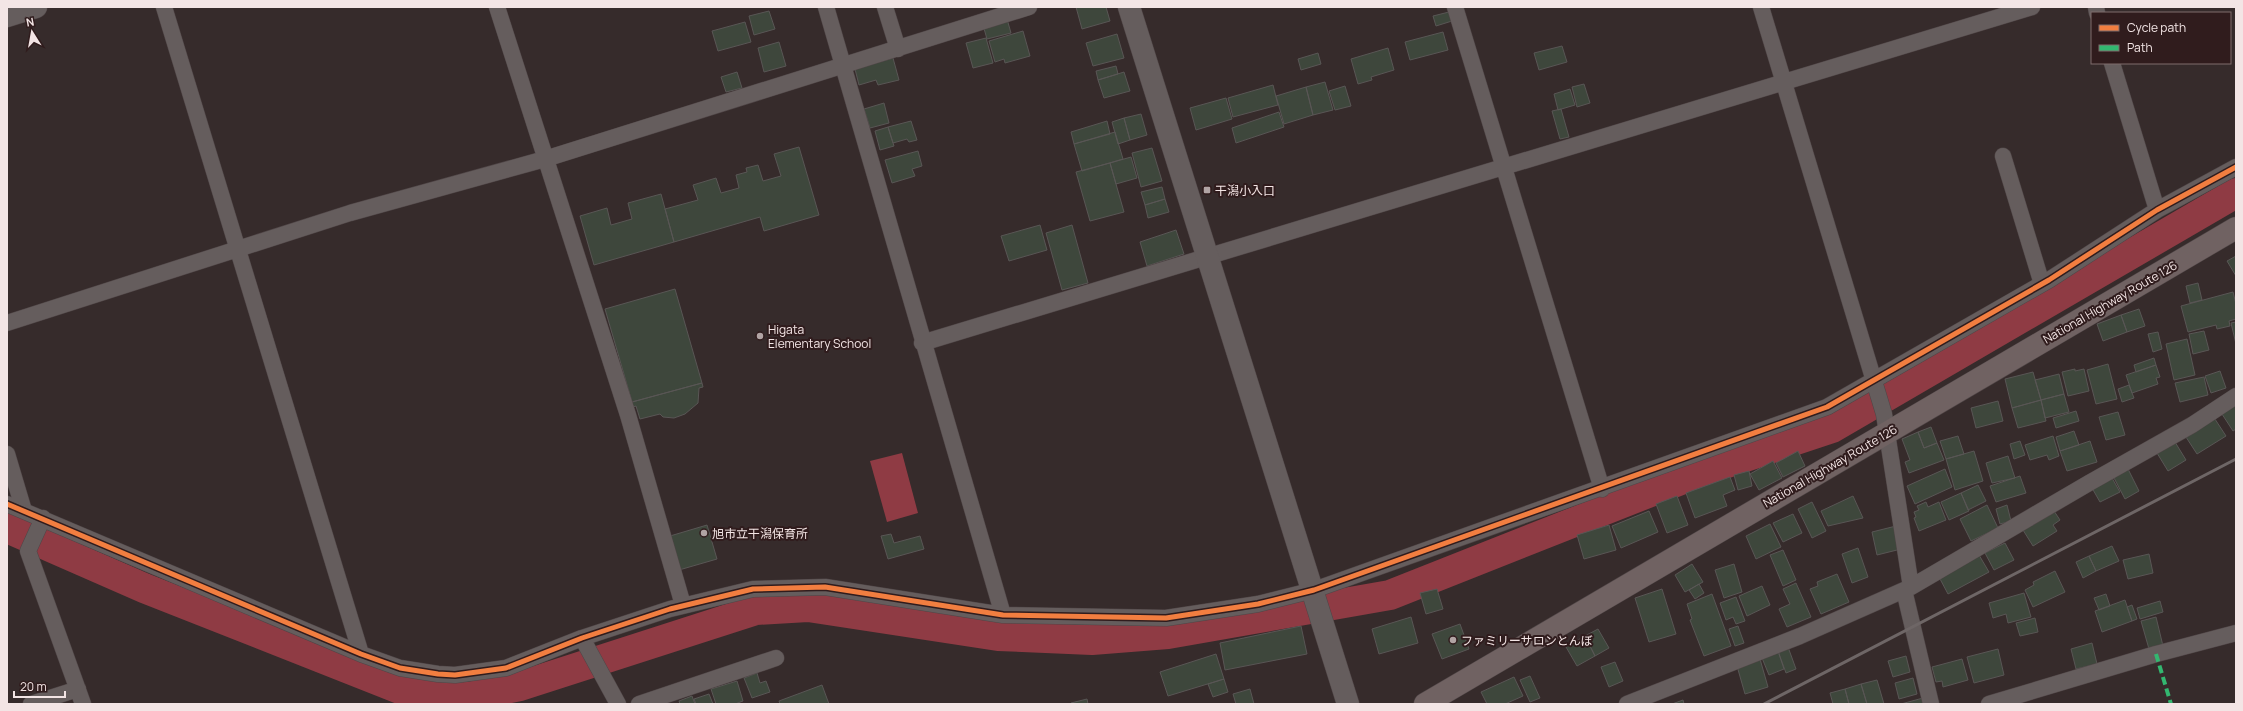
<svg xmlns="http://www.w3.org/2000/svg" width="2243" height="711" viewBox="0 0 2243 711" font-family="Manrope,'Noto Sans JP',sans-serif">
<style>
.water{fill:#8f3b44}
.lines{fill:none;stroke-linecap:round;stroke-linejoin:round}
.river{stroke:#8f3b44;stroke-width:30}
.building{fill:#3e473c;stroke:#595655}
.street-casing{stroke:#504647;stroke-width:17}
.secondary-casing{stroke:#504647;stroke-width:23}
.highway-casing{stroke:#504647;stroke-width:23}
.street{stroke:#655d5d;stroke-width:16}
.secondary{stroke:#655d5d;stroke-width:22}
.highway{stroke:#706262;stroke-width:22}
.rail{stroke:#6e6666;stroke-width:3}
.quiet{stroke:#33b770;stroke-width:4;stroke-dasharray:8 4;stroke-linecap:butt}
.cycleway-casing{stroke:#301c1d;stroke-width:8}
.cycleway{stroke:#f27e40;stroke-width:5}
.poi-dot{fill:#b1a4a4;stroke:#301c1d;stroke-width:1.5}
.labels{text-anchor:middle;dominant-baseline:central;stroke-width:4;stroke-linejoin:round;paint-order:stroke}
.poi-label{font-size:12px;fill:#f3e5e5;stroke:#301c1d;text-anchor:start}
.street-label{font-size:12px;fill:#f3e5e5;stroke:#301c1d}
</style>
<rect width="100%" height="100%" fill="#362b2b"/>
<!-- water -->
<path class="water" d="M902,453L918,513L887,522L870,461Z"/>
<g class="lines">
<!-- river -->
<path class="river" d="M7,528L144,588L410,693L468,697L520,686L756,610L808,607L998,636L1092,640L1168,634L1390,595L1706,470L1832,428L2236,193"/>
</g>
<!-- building -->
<path class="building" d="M1076,7H1106L1110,21L1082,29Z
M769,11L775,29L754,35L749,16Z
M1449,12L1452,21L1436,26L1433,16Z
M1007,19L1011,33L987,39L983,25Z
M745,22L751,42L718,51L712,31Z
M1023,31L1030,56L1005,63L1004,59L995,62L989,41Z
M1443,32L1448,50L1410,60L1405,42Z
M1117,34L1124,58L1093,66L1086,43Z
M986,38L993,63L973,68L966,43Z
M779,42L786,66L764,72L758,48Z
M1562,46L1567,62L1539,70L1534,53Z
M1388,48L1394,70L1371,77L1372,80L1358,84L1351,59Z
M1318,53L1321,64L1301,70L1298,59Z
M893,58L899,80L878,85L876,80L859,85L855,69Z
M1116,66L1118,74L1098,80L1096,71Z
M737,72L742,88L726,92L721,77Z
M1124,72L1130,91L1104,98L1098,80Z
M1325,82L1333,110L1313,115L1306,87Z
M1584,84L1590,103L1577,107L1572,87Z
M1273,85L1278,105L1233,117L1228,98Z
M1345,86L1351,106L1335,110L1329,91Z
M1306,87L1313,115L1284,124L1276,96Z
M1570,89L1575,105L1558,110L1554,94Z
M1226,98L1232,119L1196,130L1190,108Z
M884,103L889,123L870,128L864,109Z
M1561,109L1569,137L1560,139L1552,111Z
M1279,112L1284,127L1236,143L1232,128Z
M1141,114L1147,135L1130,140L1124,118Z
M1124,118L1130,140L1118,144L1112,122Z
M911,121L917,140L909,142L907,139L893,143L888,127Z
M1107,121L1110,134L1074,144L1071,132Z
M888,127L894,146L880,150L875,131Z
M1115,132L1123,159L1082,171L1074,144Z
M799,147L819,215L764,231L760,217L674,242L665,209L698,200L693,185L716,178L721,193L739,188L736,175L747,172L746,168L758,165L763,181L781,176L774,154Z
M1152,148L1162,181L1141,187L1132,153Z
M918,151L922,166L912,169L915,176L892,183L885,160Z
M1131,157L1137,178L1116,184L1110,163Z
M1110,163L1124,212L1090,221L1076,172Z
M1162,187L1165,199L1145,205L1141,192Z
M661,194L674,242L594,265L580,216L607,208L611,225L632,219L628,203Z
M1165,199L1169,212L1148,218L1145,205Z
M1040,225L1047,250L1009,261L1001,236Z
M1072,225L1088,283L1062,290L1046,233Z
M1176,230L1184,254L1147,266L1140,242Z
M2236,256V276L2227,261Z
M2198,283L2202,300L2190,303L2186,286Z
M675,289L702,383L632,402L605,309Z
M2233,292L2236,304V319L2229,321L2230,326L2217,329L2216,325L2188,332L2181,306Z
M2139,309L2145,326L2127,332L2121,315Z
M2121,315L2127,332L2103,341L2097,324Z
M2236,322V344L2231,323Z
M2204,331L2209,350L2193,354L2189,334Z
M2158,332L2162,349L2153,352L2148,334Z
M2187,339L2195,375L2174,380L2166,344Z
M2154,358L2156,365L2136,372L2134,365Z
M2108,364L2117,399L2096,404L2087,370Z
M2156,365L2160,377L2156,378L2158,384L2132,393L2126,375Z
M2075,369V371L2084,369L2089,391L2068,396L2062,372Z
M2220,371L2226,388L2211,393L2205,376Z
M2033,372L2041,400L2012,408L2005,379Z
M2059,374L2064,394L2041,400L2035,380Z
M2204,377L2208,395L2180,402L2175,383Z
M702,383L703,387L699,388L698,403L685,414L674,418L663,417L660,414L640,419L636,406L633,407L632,402Z
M2129,385L2134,398L2122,402L2118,389Z
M2064,394L2069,412L2045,418L2041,400Z
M2041,400L2046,421L2018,428L2012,408Z
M2236,400V429L2233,431L2220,411Z
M1998,401L2003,421L1976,428L1971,408Z
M2076,411L2079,421L2056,428L2053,418Z
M2118,412L2125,435L2106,440L2099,417Z
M2213,416L2226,436L2197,454L2184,434Z
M1931,427L1937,443L1924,448L1918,432Z
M2074,431L2079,445L2060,451L2056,437Z
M1918,432L1924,448L1937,443L1944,460L1909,473L1905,462L1910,460L1902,439Z
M1958,436L1964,454L1946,459L1940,441Z
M2053,436L2059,456L2049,460L2047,455L2030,460L2025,445Z
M2020,441L2025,455L2014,459L2010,444Z
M2090,441L2097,462L2067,471L2060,451Z
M2175,442L2186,460L2168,471L2157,453Z
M1798,451L1805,466L1783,477L1776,463Z
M1974,451L1983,481L1955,490L1946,459Z
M2008,456L2015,478L1992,483L1986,463Z
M1773,461L1782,478L1759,490L1750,474Z
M1945,469L1952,487L1915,504L1907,486Z
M2128,469L2139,491L2125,499L2113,476Z
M1749,471L1752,486L1738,490L1734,475Z
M2020,476L2026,493L1996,502L1990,486Z
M1730,477L1735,490L1723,495L1727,506L1695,518L1686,493Z
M2112,478L2120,492L2100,502L2092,488Z
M1978,485L1986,501L1968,510L1961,493Z
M1961,493L1969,511L1949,520L1941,502Z
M1677,496L1688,525L1667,533L1656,504Z
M1853,496L1863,518L1828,526L1821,511Z
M1812,502L1826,531L1812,538L1798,509Z
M1926,502L1928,507L1939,502L1946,520L1919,531L1914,518L1916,517L1914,512L1919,510L1917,506Z
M1987,505L1998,528L1971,541L1960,519Z
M2007,505L2011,521L2000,524L1996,509Z
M1649,511L1658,532L1621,548L1612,526Z
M2054,511L2060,520L2053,525L2057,531L2033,546L2023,530Z
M1793,514L1802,533L1783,542L1773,523Z
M1770,524L1781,547L1756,559L1746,536Z
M707,525L717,559L679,570L670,536Z
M1609,525L1616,550L1584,559L1577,535Z
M1896,526L1901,549L1877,555L1872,532Z
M891,534L894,543L920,536L924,549L888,559L881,536Z
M2005,543L2014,560L1994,570L1985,553Z
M2112,546L2119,561L2096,571L2089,556Z
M1858,548L1868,577L1852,583L1842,554Z
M1783,550L1796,580L1783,586L1770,555Z
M2149,554L2153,573L2128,579L2123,560Z
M1979,555L1989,572L1948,594L1939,577Z
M2089,556L2096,571L2083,578L2076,562Z
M1692,564L1703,582L1685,592L1675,575Z
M1734,564L1742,592L1724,598L1715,570Z
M2055,571L2065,592L2033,607L2025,590L2034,585L2033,582Z
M1837,574L1849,602L1821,614L1810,589L1818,586L1817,582Z
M1796,583L1811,617L1787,627L1779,609L1790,604L1783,589Z
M1699,584L1704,593L1695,599L1689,590Z
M1762,586L1770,605L1747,616L1739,596Z
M1437,589L1443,609L1426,614L1420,593Z
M1662,589L1676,634L1649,642L1635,598Z
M2024,593L2031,617L2008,623L2006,614L1993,618L1989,603Z
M1712,594L1731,646L1704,656L1690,620L1692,619L1687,604Z
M2106,594L2110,606L2099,610L2094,598Z
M1736,597L1745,621L1736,624L1733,617L1726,620L1720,603Z
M2125,600L2132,621L2102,632L2095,611Z
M2160,601L2163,612L2140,619L2137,608Z
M2132,605L2137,619L2132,621L2127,607Z
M1411,617L1418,643L1379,654L1372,629Z
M2156,617L2163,646L2149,649L2141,621Z
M2035,618L2038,632L2020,636L2016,623Z
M1460,624L1469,649L1442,659L1432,634Z
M1301,626L1307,654L1225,670L1220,643Z
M1738,626L1744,643L1735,646L1729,629Z
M1598,629L1609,648L1595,656L1585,636Z
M1585,636L1595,656L1577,666L1566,647Z
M2092,643L2097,664L2076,669L2071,649Z
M1788,647L1796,669L1786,673L1778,651Z
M1998,649L2004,675L1974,683L1967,657Z
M1778,651L1784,669L1769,675L1762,658Z
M1216,654L1224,679L1168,696L1160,672Z
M1906,656L1910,672L1893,677L1888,661Z
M1760,659L1768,687L1745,694L1737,666Z
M1962,659L1968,680L1943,687L1942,681L1936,682L1932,667Z
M1615,662L1623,681L1609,687L1601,667Z
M757,673L760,683L766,681L770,692L752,698L744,678Z
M1530,676L1540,698L1530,702L1520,680Z
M1514,677L1523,696L1505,704H1487L1481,692Z
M1913,678L1917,694L1899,699L1895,683Z
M1224,679L1228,692L1213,697L1208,684Z
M1877,680L1884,704H1867L1861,684Z
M737,681L743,701L735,704H716L711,689Z
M1861,684L1867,704H1849L1845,689Z
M822,685L829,704H780L779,701Z
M1250,689L1254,704H1236L1233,694Z
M1845,689L1849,704H1833L1830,693Z
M709,694L713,704H696L694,699Z
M692,696L695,704H680L679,701Z
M1923,698L1925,704H1901Z
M1087,699L1088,704H1072L1071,703Z
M1683,700L1684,704H1672Z"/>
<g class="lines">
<defs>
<path id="street" d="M164,7L361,654
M497,7L628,415L683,605
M826,7L1003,615
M885,7L898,49
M1455,7L1602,489
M1761,7L1884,414L1911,587
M2096,7L2097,13
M2112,63L2157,210
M2003,156L2042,284
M7,323L350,213L545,159L1029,7
M922,343L2032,7
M7,454L24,511
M7,504L361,654L400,668L438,674L455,675L506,668L582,638L670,609L753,589L825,587L1003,615L1166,618L1258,604L1314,590L1827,407L2049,280L2157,210L2236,167
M43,518L28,551L83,704
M1904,590L1931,704
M582,638L618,704
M31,704L78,689
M639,704L776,658
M1627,704L1800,636L1911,587L2089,483L2192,425L2236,396
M1989,704L2156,654L2236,633"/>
<path id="secondary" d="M1129,7L1348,704
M7,16L36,7"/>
<path id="highway" d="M1425,704L2236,228"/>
</defs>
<!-- street casing -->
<use href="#street" class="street-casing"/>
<!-- secondary casing -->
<use href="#secondary" class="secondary-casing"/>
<!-- highway casing -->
<use href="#highway" class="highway-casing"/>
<!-- street -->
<use href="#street" class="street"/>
<!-- secondary -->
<use href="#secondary" class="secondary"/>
<!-- highway -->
<use href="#highway" class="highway"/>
<!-- rail -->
<path class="rail" d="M1764,704L2236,459"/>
<!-- quiet -->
<path class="quiet" d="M2156,654L2171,704"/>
<defs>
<path id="cycleway" d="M7,504L361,654L400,668L438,674L455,675L506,668L582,638L670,609L753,589L825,587L1003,615L1166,618L1258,604L1314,590L1827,407L2049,280L2157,210L2236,167"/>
</defs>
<!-- cycleway casing -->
<use href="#cycleway" class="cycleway-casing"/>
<!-- cycleway -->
<use href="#cycleway" class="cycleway"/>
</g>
<!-- markers -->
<g class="poi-dot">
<rect x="1203" y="186" width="8" height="8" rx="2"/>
<circle cx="760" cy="336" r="4"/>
<circle cx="704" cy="533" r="4"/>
<circle cx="1453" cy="640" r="4"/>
</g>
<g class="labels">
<!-- poi labels -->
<g class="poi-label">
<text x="1215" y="190">干潟小入口</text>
<text x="768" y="329">Higata<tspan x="768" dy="14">Elementary School</tspan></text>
<text x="712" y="533">旭市立干潟保育所</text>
<text x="1461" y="640">ファミリーサロンとんぼ</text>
</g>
<!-- street labels -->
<g class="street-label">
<text transform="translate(2110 302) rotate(-30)">National Highway Route 126</text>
<text transform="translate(1830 466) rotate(-30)">National Highway Route 126</text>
</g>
</g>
<!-- border -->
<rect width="2243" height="711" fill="none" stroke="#f3e5e5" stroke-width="16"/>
<!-- legend -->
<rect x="2091" y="12" width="140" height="52" fill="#301c1d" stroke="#7e6c6d"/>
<rect x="2099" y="25" width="20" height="6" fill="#f27e40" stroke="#7e6c6d"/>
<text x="2127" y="32" font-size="12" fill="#f3e5e5">Cycle path</text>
<rect x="2099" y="45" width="20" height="6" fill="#33b770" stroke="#7e6c6d"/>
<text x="2127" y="52" font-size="12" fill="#f3e5e5">Path</text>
<!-- north arrow -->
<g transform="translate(32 32) rotate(349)" stroke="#301c1d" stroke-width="3" paint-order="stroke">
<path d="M0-3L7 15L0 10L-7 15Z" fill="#f3e5e5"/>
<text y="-6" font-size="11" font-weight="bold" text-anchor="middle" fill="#f3e5e5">N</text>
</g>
<!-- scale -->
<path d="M14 691v6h51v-6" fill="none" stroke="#f3e5e5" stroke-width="2"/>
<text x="20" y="691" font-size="12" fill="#f3e5e5" stroke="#301c1d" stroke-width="3" paint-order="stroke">20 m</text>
</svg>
